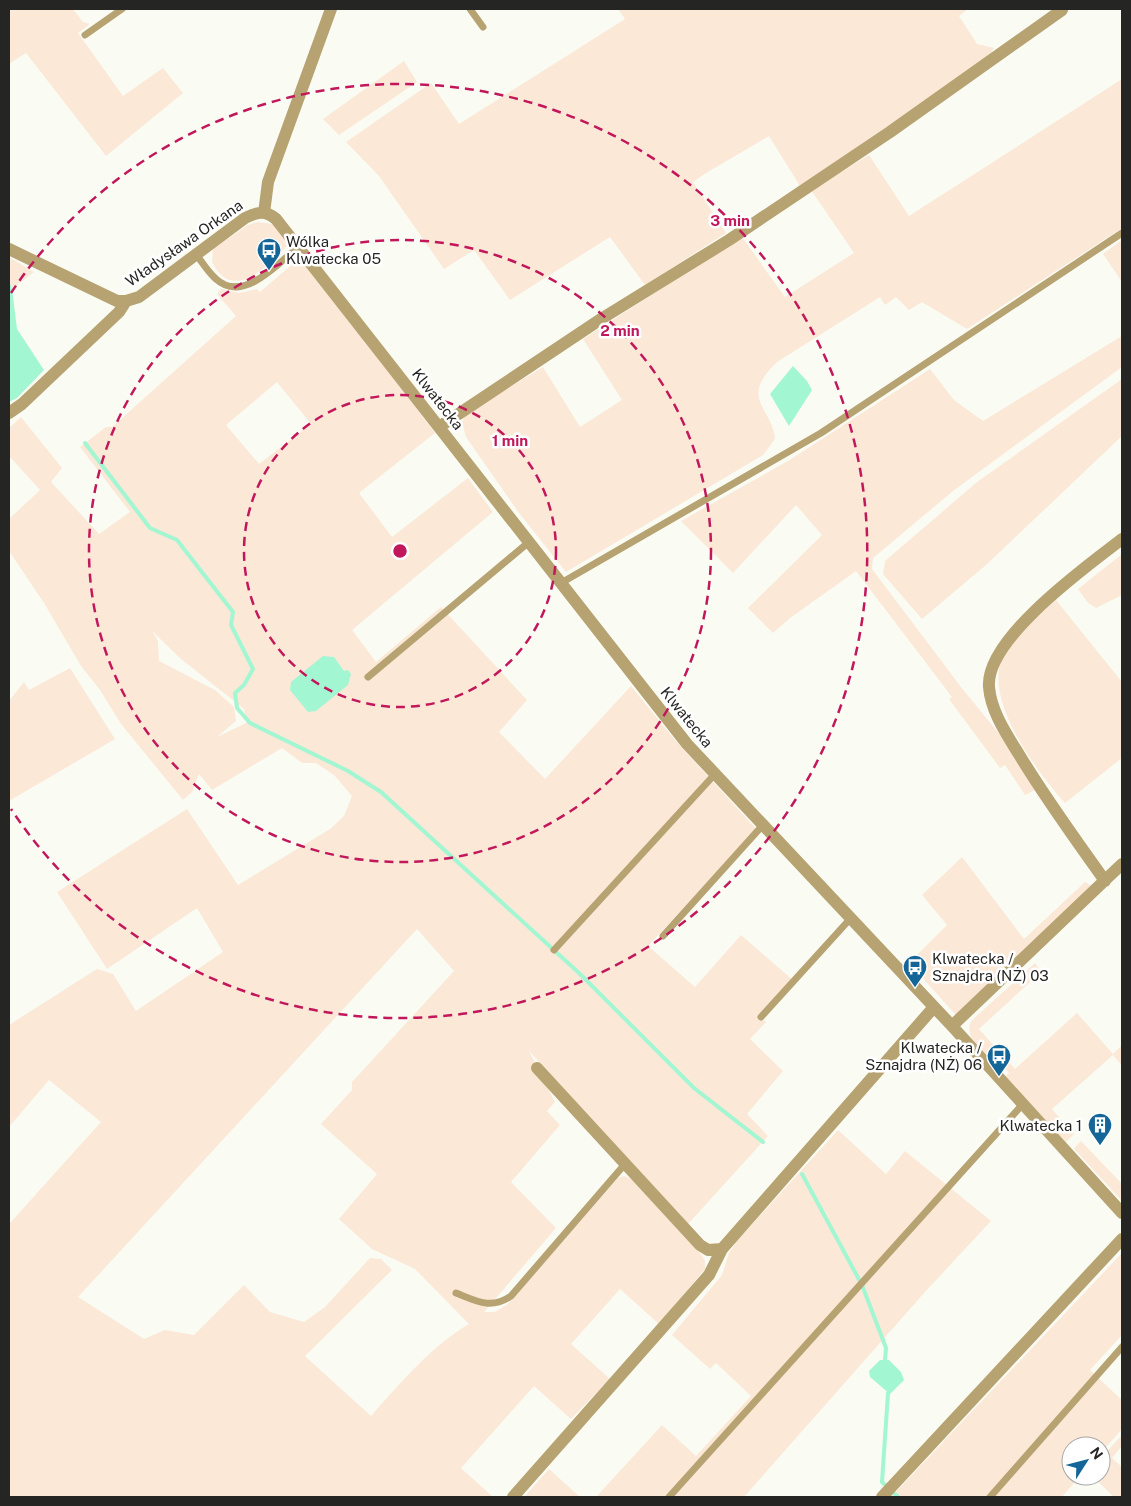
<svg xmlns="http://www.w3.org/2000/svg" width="1131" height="1506" viewBox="0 0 1131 1506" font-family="'Public Sans',sans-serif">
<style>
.green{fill:#fbe8d7;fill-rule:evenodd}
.water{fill:#a2f6d2}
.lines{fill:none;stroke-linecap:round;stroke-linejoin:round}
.stream{stroke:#a2f6d2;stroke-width:4}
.lane{stroke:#b7a372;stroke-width:7}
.street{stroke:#b7a372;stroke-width:12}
.ring{fill:none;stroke:#c2185b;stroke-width:2.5;stroke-dasharray:9 6}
.labels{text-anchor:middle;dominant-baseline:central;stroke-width:5;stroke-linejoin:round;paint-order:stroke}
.poi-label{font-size:15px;fill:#252623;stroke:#fff;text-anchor:start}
.street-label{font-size:15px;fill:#252623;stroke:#fff}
.centre{fill:#c2185b;stroke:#fff;stroke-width:2.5}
.ring-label{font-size:15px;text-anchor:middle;font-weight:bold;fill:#c2185b;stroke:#fff;stroke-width:5;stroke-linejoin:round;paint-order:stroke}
</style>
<rect width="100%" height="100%" fill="#fafcf4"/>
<!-- green -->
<path class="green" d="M9,9H73L83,22L90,24L78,33L123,96L163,68L183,93L106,156L26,53L9,64Z
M618,9H968L959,16L977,44L994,48L987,59L800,186L769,136L706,173L693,182L726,233L645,285L610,237L510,300L474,250L444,269L379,176L346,142L431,83L459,124L625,19Z
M404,61L417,82L339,135L323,119Z
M1122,79V228L967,329L922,302L909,310L896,297L885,305L880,297L777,362C738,400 772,406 775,439L763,455L566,572L519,513L466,437L462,422L466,414L543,367L580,427L622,400L583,339L742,237L785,297L854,253L811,190L869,155L909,216Z
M257,222L273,224L288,243L287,246C267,267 232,303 212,262L213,249L248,225Z
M1122,240V282L1103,254Z
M9,257L34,272L12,289L9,280Z
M299,259L310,267L435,433L359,493L392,537L468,478L493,512L352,630L376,662L441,607L527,700L499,732L545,779L631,686L675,740L757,830L648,946L695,987L741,935L794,981L761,1017L766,1022L750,1039L783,1071L747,1114L768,1136L688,1224L529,1051L555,1102L547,1111L560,1125L511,1182L556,1228L484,1312H495L508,1304L618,1178L624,1176L631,1179L699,1251L705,1261V1269L659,1324L620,1289L571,1344L610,1379L571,1419L534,1386L461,1468L493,1497H9V1224L101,1122L49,1080L9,1127V1025L97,969L113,974L136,1011L223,952L197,908L107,969L57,892L187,809L238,885L330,829L344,816L352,796L334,775L316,763H302L282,748L212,790L199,774L192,792L183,800L121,724L100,690L81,666L44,603L9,551V519L40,490L9,456V428L21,417L62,468L51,482L99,534L130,512L80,447L106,427H112L236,316L217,294L221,289L239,293L257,289L260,292L289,267L287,264ZM277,382L311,424L259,464L226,425ZM152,631L181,659L244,709L246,723L217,737L236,721L234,707L215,690L159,661L158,641ZM417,929L454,971L352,1082V1090L321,1124L377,1174L339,1219L372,1249L415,1269L469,1324C435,1343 397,1386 371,1416L305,1356L392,1270L381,1259L370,1258L325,1307L304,1322L270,1312L244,1285L194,1335L165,1330L144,1339L78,1297Z
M1122,336V367L953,491L873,558L872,569L961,687L1001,736L1035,790L1025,795L1005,765L1000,768L949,699L952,697L856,571L790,618L773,633L748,608L822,535L796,505L733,573L681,521L788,461L930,369L954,400L983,421Z
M1122,379V436L986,565L922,619L883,574L885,561L977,482Z
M1122,554V595L1096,608L1088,603L1078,589Z
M1056,600L1122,682V758L1065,803C1036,771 979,695 1005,652C1018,631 1038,616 1056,600Z
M70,668L115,739L9,801V701L24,682L29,690Z
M962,857L1024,939L1085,882L1092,886L956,1015L909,963L947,925L922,895Z
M1035,963L1041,972L979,1029L996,1048L987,1056C977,1046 965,1036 971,1021Z
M1077,1013L1113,1054L1122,1045V1066L1113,1055L1052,1109L1074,1134L1066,1142L1005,1077L1009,1073L996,1059L1002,1054L1015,1069Z
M838,1130L886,1174L905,1151L991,1221L925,1292L744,1497H596L662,1425L696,1456L751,1396L716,1363L710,1369L672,1335L722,1275L729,1253L737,1241Z
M1081,1141L1122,1184V1201L1075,1150L1074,1148Z
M1122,1253V1335L1090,1370L1122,1400V1429L1101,1453V1446H1071V1476H1080L1062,1497H891Z
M1122,1435V1446L1112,1458L1122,1467V1497H1114L1092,1476H1101V1458Z
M549,1469L580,1497H524Z"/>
<!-- water -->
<path class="water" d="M9,280L12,289L17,329L44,370L17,398L9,402Z
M793,366L807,381L812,390L789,426L770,394Z
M323,656L334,657L344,671L348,670L351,674L348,685L316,711L308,712L290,690L291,682Z
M880,1360H889L901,1372L904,1380L890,1394L870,1377L869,1371Z"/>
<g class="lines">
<!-- stream -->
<path class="stream" d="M85,443L150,528L177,540L233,612L231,625L253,669L244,685L235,693L237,708L250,723L348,771L381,792L579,973L694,1088L763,1142
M802,1174L862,1285L886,1348L885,1360
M888,1393L882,1482L898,1497"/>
<!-- lane -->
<path class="lane" d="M470,9L483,27
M85,35L122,9
M196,254C202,262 208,272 216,279C243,304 279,263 299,246
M561,583L821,433L1122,233
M368,677L529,542
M663,936L762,826
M554,950L715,774
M761,1017L850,919
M456,1293C476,1301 491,1310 511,1296L625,1164
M669,1497L1023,1104
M990,1497L1122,1347"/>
<!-- street -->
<path class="street" d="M264,213L268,182L331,9
M9,249L117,301H126L139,297L245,218C257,212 265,210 276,219L687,744L952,1026L1122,1213
M9,413L22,404L119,312L126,301
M439,427L601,319L729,240L890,132L1062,10
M1105,881C1076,840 1046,799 1020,756C1007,735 991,712 989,687C985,639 1087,566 1122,539
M952,1026L1122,864
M537,1068L700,1245L708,1250L722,1249
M513,1497L709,1275L722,1249L934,1007
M882,1497L1122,1239"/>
</g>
<!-- distance rings -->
<g class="ring">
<circle cx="400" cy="551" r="156"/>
<circle cx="400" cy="551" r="311"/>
<path d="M11 293A467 467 0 1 1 11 809"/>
</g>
<!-- icons -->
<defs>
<symbol id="bus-pin" viewBox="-11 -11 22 30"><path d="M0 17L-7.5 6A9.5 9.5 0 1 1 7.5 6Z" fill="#136697" stroke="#fff"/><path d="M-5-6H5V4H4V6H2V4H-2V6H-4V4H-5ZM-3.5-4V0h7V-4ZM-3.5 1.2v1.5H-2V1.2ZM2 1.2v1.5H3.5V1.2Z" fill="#fff"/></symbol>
<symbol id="building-pin" viewBox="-11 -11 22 30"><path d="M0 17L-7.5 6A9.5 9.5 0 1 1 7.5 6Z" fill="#136697" stroke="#fff"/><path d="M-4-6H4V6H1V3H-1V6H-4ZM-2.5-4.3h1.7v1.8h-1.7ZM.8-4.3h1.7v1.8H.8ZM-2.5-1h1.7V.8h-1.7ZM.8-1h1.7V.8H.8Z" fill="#fff"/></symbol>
</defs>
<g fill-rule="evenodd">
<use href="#bus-pin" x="255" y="236" width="28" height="38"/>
<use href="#bus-pin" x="901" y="953" width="28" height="38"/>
<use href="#bus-pin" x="985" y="1042" width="28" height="38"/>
<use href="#building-pin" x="1086" y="1111" width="28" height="38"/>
</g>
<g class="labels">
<!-- poi labels -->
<g class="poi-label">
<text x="286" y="241">Wólka<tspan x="286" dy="17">Klwatecka 05</tspan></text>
<text x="932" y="958">Klwatecka /<tspan x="932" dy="17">Sznajdra (NŻ) 03</tspan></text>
<text x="982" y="1047" text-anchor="end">Klwatecka /<tspan x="982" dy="17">Sznajdra (NŻ) 06</tspan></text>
<text x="1082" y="1125" text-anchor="end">Klwatecka 1</text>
</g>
<!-- street labels -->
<g class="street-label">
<text transform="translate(184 243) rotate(-35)">Władysława Orkana</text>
<text transform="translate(438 399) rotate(52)">Klwatecka</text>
<text transform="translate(687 717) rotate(51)">Klwatecka</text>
</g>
</g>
<circle cx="400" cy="551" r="8" class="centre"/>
<g class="ring-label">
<text x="730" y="226">3 min</text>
<text x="620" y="336">2 min</text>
<text x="510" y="446">1 min</text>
</g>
<!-- border -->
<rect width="1131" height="1506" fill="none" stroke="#252623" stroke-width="20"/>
<!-- north arrow -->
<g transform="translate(1086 1461) rotate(54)"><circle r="24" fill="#ffffff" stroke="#a8a8a7"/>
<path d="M0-4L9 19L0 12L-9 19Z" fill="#136697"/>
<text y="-8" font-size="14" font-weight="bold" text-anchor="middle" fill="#252623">N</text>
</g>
</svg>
